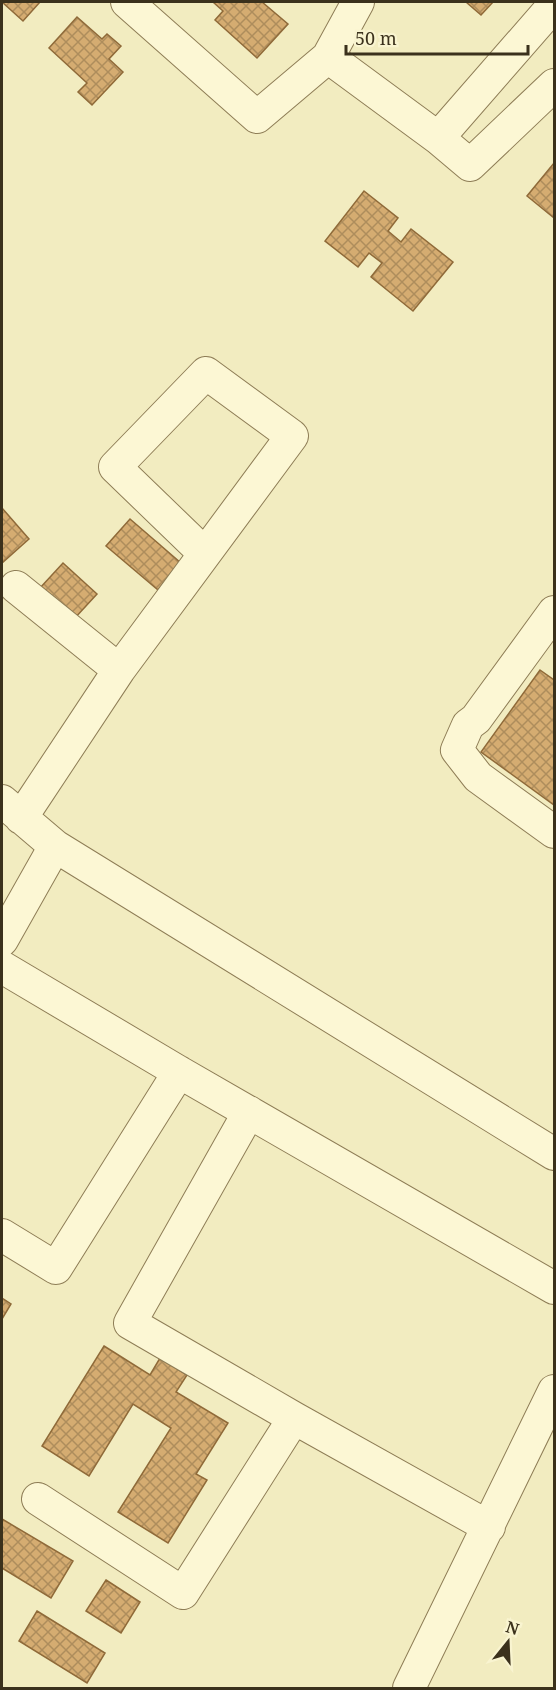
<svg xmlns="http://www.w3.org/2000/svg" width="556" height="1690" viewBox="0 0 556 1690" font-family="'Noto Serif',serif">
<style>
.building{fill:url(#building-cross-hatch);stroke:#8f6a39;stroke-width:1.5}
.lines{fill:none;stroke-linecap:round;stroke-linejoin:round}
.minor-casing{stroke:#8e7d56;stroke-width:34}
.minor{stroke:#fcf7d4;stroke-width:32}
</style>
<defs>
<pattern id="building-cross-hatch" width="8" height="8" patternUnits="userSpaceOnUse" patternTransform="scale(1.5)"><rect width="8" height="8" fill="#d5ac71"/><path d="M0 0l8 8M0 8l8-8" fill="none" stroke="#ae8d5c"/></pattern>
</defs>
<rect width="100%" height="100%" fill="#f2ecc0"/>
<!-- building -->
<path class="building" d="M2,2H40L23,21Z
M213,2H262L288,24L257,58L215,20L223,11Z
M466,2H493L481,15Z
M77,17L102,39L107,34L121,46L109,59L123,72L92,105L78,92L87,83L49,48Z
M554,163V218L527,196Z
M364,191L398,218L388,231L401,242L411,229L453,262L413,311L371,277L382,263L369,253L358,267L325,241Z
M2,508L29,539L2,563Z
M130,519L181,563L158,590L106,546Z
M63,563L97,594L74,619L40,588Z
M540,670L554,680V805L481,752Z
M2,1298L11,1304L2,1319Z
M104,1346L150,1375L160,1358L187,1375L176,1392L228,1423L196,1474L207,1480L168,1543L118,1512L171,1428L133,1404L89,1476L42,1446Z
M2,1519L73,1561L51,1598L2,1568Z
M106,1580L140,1602L121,1633L86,1611Z
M37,1611L105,1653L87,1683L19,1641Z"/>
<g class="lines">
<defs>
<path id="minor" d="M127,2L257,117L328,57L358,2
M328,57L438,138L470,165L554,85
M438,138L554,5
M16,587L119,670
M554,612L476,719L468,725L457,750L478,777L554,832
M2,801L55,846L554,1154
M21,818L119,670L292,436L206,373L115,467L204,553
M2,940L55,846
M2,967L179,1072L554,1288
M249,1112L130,1323L294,1418L489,1527
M2,1235L56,1268L179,1072
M38,1499L183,1593L294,1418
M409,1688L554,1391"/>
</defs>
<!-- minor casing -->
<use href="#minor" class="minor-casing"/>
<!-- minor -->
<use href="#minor" class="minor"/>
</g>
<!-- border -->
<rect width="556" height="1690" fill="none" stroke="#3b311c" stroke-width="6"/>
<!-- north arrow -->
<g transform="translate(508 1642) rotate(18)" stroke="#f9f4d0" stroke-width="4.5" paint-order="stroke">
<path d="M0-4.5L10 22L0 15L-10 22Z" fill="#3b311c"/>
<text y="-9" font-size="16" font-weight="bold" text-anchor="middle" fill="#3b311c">N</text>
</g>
<!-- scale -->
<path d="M346 45v9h182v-9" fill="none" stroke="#3b311c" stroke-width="3"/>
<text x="355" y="45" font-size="18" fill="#3b311c" stroke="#f9f4d0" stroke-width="4.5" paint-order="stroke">50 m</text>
</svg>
